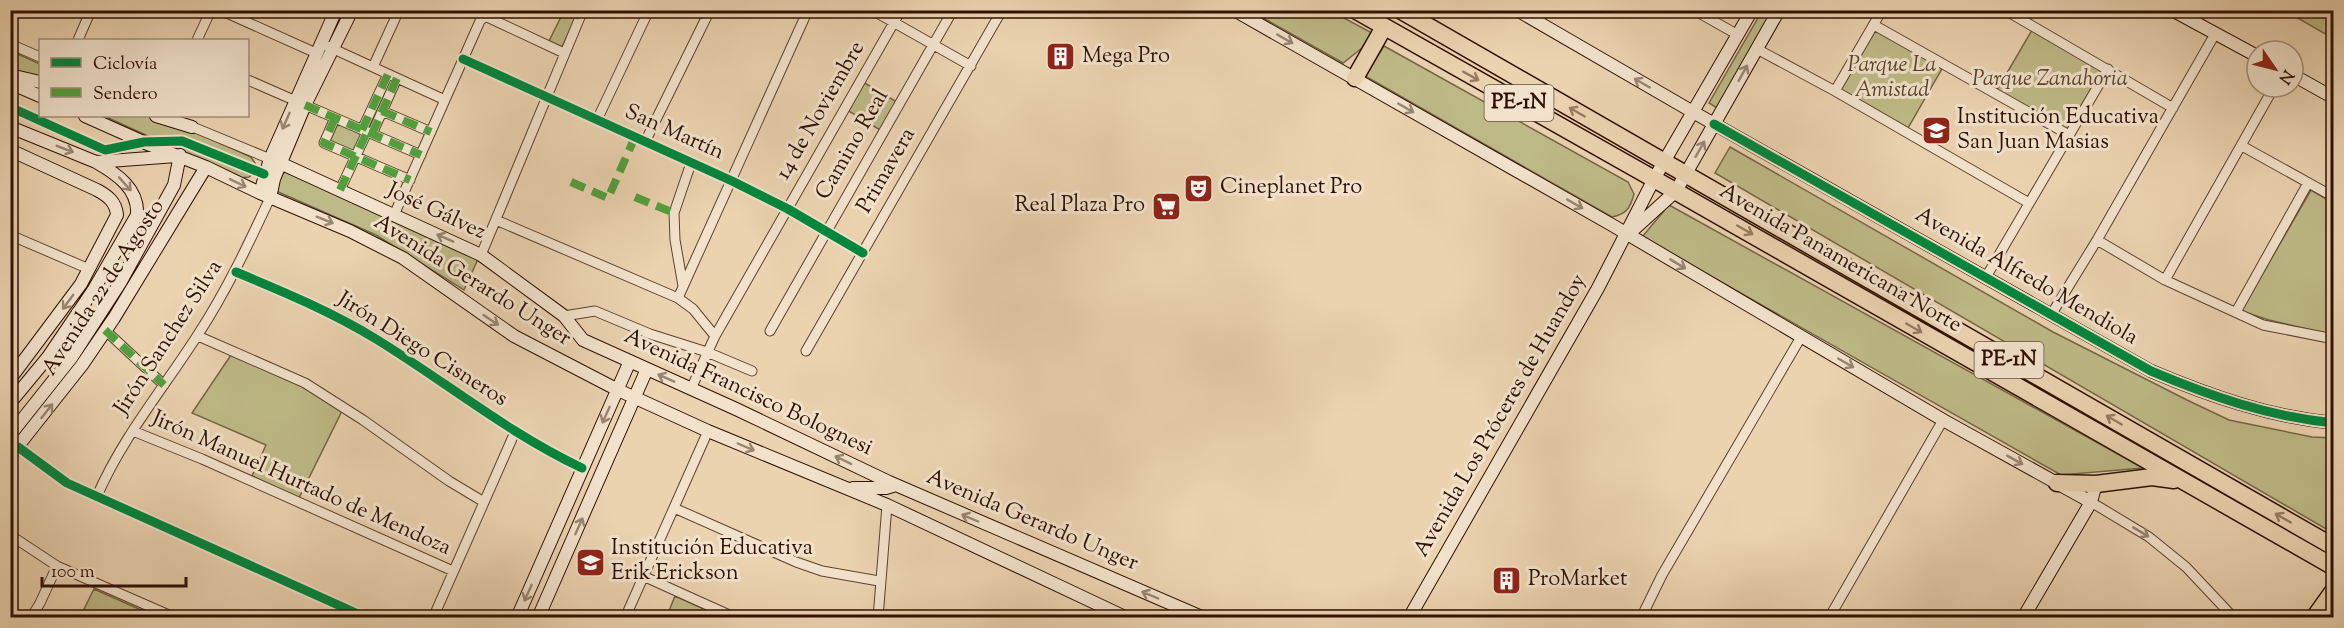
<svg xmlns="http://www.w3.org/2000/svg" width="2344" height="628" viewBox="0 0 2344 628" font-family="'Sorts Mill Goudy',serif">
<style>
.green{fill:#beba87;stroke:#766545;stroke-width:1.5}
.lines{fill:none;stroke-linecap:round;stroke-linejoin:round}
.street-casing{stroke:#5e412e;stroke-width:11}
.secondary-casing{stroke:#2f1003;stroke-width:14}
.highway-casing{stroke:#2f1003;stroke-width:19}
.street{stroke:#f2e2cc;stroke-width:9}
.secondary{stroke:#f2e2cc;stroke-width:12}
.highway{stroke:#ebd3b0;stroke-width:16}
.quiet{stroke:#52a03d;stroke-width:8;stroke-dasharray:15 8;stroke-linecap:butt}
.cycleway-casing{stroke:#f2e2cc;stroke-width:13}
.cycleway{stroke:#00873e;stroke-width:9}
.oneway{stroke:#9a8472}
.oneway2{stroke:#967b62}
.labels{text-anchor:middle;dominant-baseline:central;stroke-width:6;stroke-linejoin:round;paint-order:stroke}
.shield{fill:#f2e2cc;stroke:#6a4f3f;stroke-width:1.5}
.shield-label{font-size:21px;font-weight:bold;fill:#2f1003}
.poi-label{font-size:22px;fill:#2f1003;stroke:#f2e2cc;text-anchor:start}
.park-label{font-size:22px;font-style:italic;fill:#5a432b;stroke:#f2e2cc}
.street-label{font-size:22px;fill:#2f1003;stroke:#f2e2cc}
</style>
<rect width="100%" height="100%" fill="#ebd3b0"/>
<filter id="stains"><feTurbulence type="fractalNoise" baseFrequency=".00333" numOctaves="4"/><feColorMatrix values="0 0 0 0 .2 0 0 0 0 .09 0 0 0 0 .02 0 0 0 .5 -.17"/></filter>
<radialGradient id="worn" r=".72"><stop offset=".6" stop-color="#630" stop-opacity="0"/><stop offset="1" stop-color="#630" stop-opacity=".3"/></radialGradient>
<!-- green -->
<path class="green" d="M564,11L576,17L562,47L549,41Z
M1251,11H1331L1372,33L1362,48L1343,63Z
M1762,11H1773L1717,108L1709,103Z
M2297,11H2320L2333,18L2327,35L2294,16Z
M1876,29L1943,67L1908,128L1840,89Z
M2032,30L2102,70L2067,131L1997,90Z
M1384,46L1628,182L1634,194C1630,209 1626,214 1612,217L1365,76Z
M11,51L40,64V85L11,72Z
M863,82L897,102L880,130L847,110Z
M104,116H159L251,157L255,163L256,171L249,177L240,178Z
M333,120L363,133L353,155L324,143Z
M1730,147L2053,332L2187,400L2229,420L2312,437L2333,438V533L1715,173Z
M285,172L376,211L478,259L464,290L376,235L276,191L274,179Z
M2311,190L2333,203V335L2269,320L2241,311Z
M1669,205L2143,468L2061,475L1642,237Z
M231,355L303,386L342,411L299,498L252,476L266,445L192,413Z
M94,589L157,617H80Z
M675,596L720,616L719,618H666Z"/>
<g class="lines">
<defs>
<path id="street" d="M220,10L316,53
M695,10L707,16
M872,10L971,66
M1694,10L1738,35
M2005,10L2173,108
M485,16L564,53
M1874,25L2069,135
M78,40L91,10
M197,40L211,10
M10,44L40,57
M327,46L445,100
M1757,49L1835,91L2029,203
M463,59L732,181L788,209L863,253
M373,67L399,10
M248,80L296,101
M1835,91L1882,10
M305,105L421,155
M382,111L431,132
M335,118L324,143L410,180
M597,120L649,10
M188,125L275,161
M362,130L388,74
M372,134L397,78
M645,142L710,10
M2242,146L2334,197
M340,190L367,132
M394,215L480,21L491,10
M496,220L678,298L693,309L715,336
M10,235L89,269
M2097,240L2165,280L2263,325L2334,339
M481,255L583,10
M236,272C284,292 332,312 376,339C446,382 508,433 582,468
M1986,277L2108,69
M2165,280L2274,87
M683,286L675,240L674,213L691,163
M678,298L808,10
M2236,312L2308,183
M2051,315L2097,240L2215,34
M564,316L595,311L650,334L707,352L752,371
M105,330L164,385
M770,331L953,10
M198,336L305,383L363,420L449,481L484,502
M806,351L1002,10
M691,389L715,336L901,10
M133,431L202,459L453,571
M18,447L67,483L367,618
M97,496C122,438 163,389 197,336C226,292 248,245 270,198
M2091,502L2149,537L2186,567L2234,618
M674,508L796,562L822,571L879,581
M10,535L57,566L176,618
M643,576L736,618
M31,618L40,603L57,566
M433,618L515,432
M625,618L708,431
M878,618L887,505
M1641,618L1662,575L1801,337
M1829,618L1943,420"/>
<path id="secondary" d="M1234,10L1612,225L1943,420L2091,502
M1517,10L1693,112L2151,371C2210,396 2270,417 2334,423
M2172,10L2257,56
M10,75L40,82
M2293,75L2334,98
M10,83L40,96
M85,116L150,145L206,167L260,193L350,231L403,258L514,336L618,390L708,431L887,505L1127,618
M156,116L192,127
M10,127L96,162L176,156
M10,150L97,190C108,196 116,202 117,215L81,284L10,379
M280,163L481,255L564,316L583,340L736,409L889,482L1204,618
M260,193L270,159L336,10
M270,198L274,179L305,105L352,10
M1633,230L1676,191L1779,10
M10,403L48,357L94,289L137,215C139,189 117,174 96,162
M10,435L72,357L120,283L174,185L180,155
M10,456L82,365L114,318L206,167
M853,488H886L896,485
M517,618L630,361
M538,618L647,369
M1409,618L1598,288L1654,179L1752,10
M2023,618L2091,502L2096,484"/>
<path id="highway" d="M1355,10L1654,179L2334,567
M1400,10L2334,547
M1355,78L1384,27
M2057,483L2096,484L2152,477L2174,480
M2314,618L2334,590"/>
</defs>
<!-- street casing -->
<use href="#street" class="street-casing"/>
<!-- secondary casing -->
<use href="#secondary" class="secondary-casing"/>
<!-- highway casing -->
<use href="#highway" class="highway-casing"/>
<!-- street -->
<use href="#street" class="street"/>
<!-- secondary -->
<use href="#secondary" class="secondary"/>
<!-- highway -->
<use href="#highway" class="highway"/>
<!-- quiet -->
<path class="quiet" d="M569,10L580,16
M305,105L421,155
M382,111L431,132
M335,118L324,143L410,180
M362,130L388,74
M372,134L397,78
M571,182L608,198L635,137
M340,190L367,132
M635,197L674,213
M105,330L164,385"/>
<defs>
<path id="cycleway" d="M463,59L732,181L788,209L863,253
M10,107L105,150L144,142L182,141L264,174
M1714,124L2151,371C2210,396 2270,417 2334,423
M236,272C284,292 332,312 376,339C446,382 508,433 582,468
M18,447L67,483L367,618"/>
</defs>
<!-- cycleway casing -->
<use href="#cycleway" class="cycleway-casing"/>
<!-- cycleway -->
<use href="#cycleway" class="cycleway"/>
</g>
<!-- one-way arrows -->
<defs><path id="oneway-shaft" d="M-6 0H5M1.5-3L5.5 0L1.5 3" fill="none" stroke-width="1.6" stroke-linecap="round" stroke-linejoin="round" transform="scale(1.5)"/></defs>
<g class="oneway">
<use href="#oneway-shaft" transform="translate(1285 39) rotate(30)"/>
<use href="#oneway-shaft" transform="translate(1743 73) rotate(-61)"/>
<use href="#oneway-shaft" transform="translate(1642 83) rotate(-150)"/>
<use href="#oneway-shaft" transform="translate(1406 108) rotate(30)"/>
<use href="#oneway-shaft" transform="translate(286 121) rotate(114)"/>
<use href="#oneway-shaft" transform="translate(65 149) rotate(21)"/>
<use href="#oneway-shaft" transform="translate(1700 149) rotate(-60)"/>
<use href="#oneway-shaft" transform="translate(238 183) rotate(26)"/>
<use href="#oneway-shaft" transform="translate(125 184) rotate(48)"/>
<use href="#oneway-shaft" transform="translate(1575 204) rotate(30)"/>
<use href="#oneway-shaft" transform="translate(325 220) rotate(22)"/>
<use href="#oneway-shaft" transform="translate(445 238) rotate(-156)"/>
<use href="#oneway-shaft" transform="translate(1678 264) rotate(31)"/>
<use href="#oneway-shaft" transform="translate(68 302) rotate(126)"/>
<use href="#oneway-shaft" transform="translate(491 320) rotate(34)"/>
<use href="#oneway-shaft" transform="translate(1846 363) rotate(30)"/>
<use href="#oneway-shaft" transform="translate(666 378) rotate(-156)"/>
<use href="#oneway-shaft" transform="translate(47 411) rotate(-52)"/>
<use href="#oneway-shaft" transform="translate(606 415) rotate(114)"/>
<use href="#oneway-shaft" transform="translate(746 447) rotate(23)"/>
<use href="#oneway-shaft" transform="translate(843 460) rotate(-154)"/>
<use href="#oneway-shaft" transform="translate(2015 460) rotate(29)"/>
<use href="#oneway-shaft" transform="translate(970 518) rotate(-157)"/>
<use href="#oneway-shaft" transform="translate(579 526) rotate(-66)"/>
<use href="#oneway-shaft" transform="translate(2141 532) rotate(31)"/>
<use href="#oneway-shaft" transform="translate(528 593) rotate(114)"/>
<use href="#oneway-shaft" transform="translate(1150 595) rotate(-157)"/>
</g>
<g class="oneway2">
<use href="#oneway-shaft" transform="translate(1471 76) rotate(29)"/>
<use href="#oneway-shaft" transform="translate(1577 112) rotate(-150)"/>
<use href="#oneway-shaft" transform="translate(1745 230) rotate(30)"/>
<use href="#oneway-shaft" transform="translate(1914 328) rotate(30)"/>
<use href="#oneway-shaft" transform="translate(2114 420) rotate(-150)"/>
<use href="#oneway-shaft" transform="translate(2283 518) rotate(-150)"/>
</g>
<!-- icons -->
<defs>
<symbol id="building-square" viewBox="-11 -11 22 22"><rect x="-9" y="-9" width="18" height="18" rx="4" fill="#8f2418" stroke="#f2e2cc"/><path d="M-4-6H4V6H1V3H-1V6H-4ZM-2.5-4.3h1.7v1.8h-1.7ZM.8-4.3h1.7v1.8H.8ZM-2.5-1h1.7V.8h-1.7ZM.8-1h1.7V.8H.8Z" fill="#fff"/></symbol>
<symbol id="school-square" viewBox="-11 -11 22 22"><rect x="-9" y="-9" width="18" height="18" rx="4" fill="#8f2418" stroke="#f2e2cc"/><path d="M0-5L7-2L0 1L-7-2ZM-4 1L0 2.5L4 1V4Q0 6-4 4Z" fill="#fff"/></symbol>
<symbol id="theatre-square" viewBox="-11 -11 22 22"><rect x="-9" y="-9" width="18" height="18" rx="4" fill="#8f2418" stroke="#f2e2cc"/><path d="M-5-5.5Q0-4 5-5.5V0Q5 5 0 6Q-5 5-5 0ZM-3.3-2.5H-1v1.5H-3.3ZM1-2.5H3.3v1.5H1ZM-2.8 1Q0 5.5 2.8 1Z" fill="#fff"/></symbol>
<symbol id="supermarket-square" viewBox="-11 -11 22 22"><rect x="-9" y="-9" width="18" height="18" rx="4" fill="#8f2418" stroke="#f2e2cc"/><path d="M-6-5.5h2.5l.6 2H6L4.5 2H-2.5L-4.4-4H-6ZM-1.5 3.2a1.3 1.3 0 1 0 .1 0ZM3 3.2a1.3 1.3 0 1 0 .1 0Z" fill="#fff"/></symbol>
</defs>
<g fill-rule="evenodd">
<use href="#building-square" x="1044" y="40" width="33" height="33"/>
<use href="#school-square" x="1920" y="114" width="33" height="33"/>
<use href="#theatre-square" x="1182" y="172" width="33" height="33"/>
<use href="#supermarket-square" x="1150" y="190" width="33" height="33"/>
<use href="#school-square" x="574" y="546" width="33" height="33"/>
<use href="#building-square" x="1490" y="564" width="33" height="33"/>
</g>
<g class="labels">
<!-- shield labels -->
<g class="shield">
<rect x="1484.5" y="85" width="69" height="36" rx="4.5"/>
<rect x="1974.5" y="342" width="69" height="36" rx="4.5"/>
</g>
<g class="shield-label">
<text x="1519" y="103">PE-1N</text>
<text x="2009" y="360">PE-1N</text>
</g>
<!-- poi labels -->
<g class="poi-label">
<text x="1082" y="57">Mega Pro</text>
<text x="1957" y="118">Institución Educativa<tspan x="1957" dy="25">San Juan Masias</tspan></text>
<text x="1220" y="188">Cineplanet Pro</text>
<text x="1145" y="206" text-anchor="end">Real Plaza Pro</text>
<text x="611" y="549">Institución Educativa<tspan x="611" dy="25">Erik Erickson</tspan></text>
<text x="1528" y="580">ProMarket</text>
</g>
<!-- park labels -->
<g class="park-label">
<text x="1892" y="66">Parque La<tspan x="1892" dy="25">Amistad</tspan></text>
<text x="2050" y="80">Parque Zanahoria</text>
</g>
<!-- street labels -->
<g class="street-label">
<text transform="translate(821 111) rotate(-60)">14 de Noviembre</text>
<text transform="translate(674 133) rotate(24)">San Martín</text>
<text transform="translate(853 145) rotate(-60)">Camino Real</text>
<text transform="translate(887 171) rotate(-60)">Primavera</text>
<text transform="translate(436 212) rotate(25)">José Gálvez</text>
<text transform="translate(1840 259) rotate(30)">Avenida Panamericana Norte</text>
<text transform="translate(2026 277) rotate(30)">Avenida Alfredo Mendiola</text>
<text transform="translate(472 281) rotate(32)">Avenida Gerardo Unger</text>
<text transform="translate(104 288) rotate(-57)">Avenida 22 de Agosto</text>
<text transform="translate(169 338) rotate(-57)">Jirón Sanchez Silva</text>
<text transform="translate(422 350) rotate(32)">Jirón Diego Cisneros</text>
<text transform="translate(748 393) rotate(25)">Avenida Francisco Bolognesi</text>
<text transform="translate(1501 416) rotate(-60)">Avenida Los Próceres de Huandoy</text>
<text transform="translate(301 484) rotate(24)">Jirón Manuel Hurtado de Mendoza</text>
<text transform="translate(1032 521) rotate(23)">Avenida Gerardo Unger</text>
</g>
</g>
<!-- margin -->
<rect width="2344" height="628" fill="none" stroke="#ebd3b0" stroke-width="36"/>
<rect x="12" y="12" width="2320" height="604" fill="none" stroke="#2f1003" stroke-width="3"/>
<rect x="18" y="18" width="2308" height="592" fill="none" stroke="#2f1003" stroke-width="1.5"/>
<!-- legend -->
<rect x="39" y="39" width="210" height="78" fill="#f2e2cc" stroke="#a48e7c" stroke-width="1.5"/>
<rect x="51" y="58" width="30" height="9" fill="#00873e" stroke="#a48e7c" stroke-width="1.5"/>
<text x="93" y="69" font-size="18" fill="#2f1003">Ciclovía</text>
<rect x="51" y="88" width="30" height="9" fill="#52a03d" stroke="#a48e7c" stroke-width="1.5"/>
<text x="93" y="99" font-size="18" fill="#2f1003">Sendero</text>
<!-- north arrow -->
<g transform="translate(2275 69) rotate(125)"><circle r="28" fill="#f2e2cc" stroke="#a48e7c" stroke-width="1.5"/>
<path d="M0-4.5L10 22L0 15L-10 22Z" fill="#8f2418"/>
<text y="-9" font-size="16" font-weight="bold" text-anchor="middle" fill="#2f1003">N</text>
</g>
<!-- scale -->
<path d="M42 577v9h144v-9" fill="none" stroke="#2f1003" stroke-width="3"/>
<text x="51" y="577" font-size="18" fill="#2f1003" stroke="#f2e2cc" stroke-width="4.5" paint-order="stroke">100 m</text>
<rect width="100%" height="100%" filter="url(#stains)"/>
<rect width="100%" height="100%" fill="url(#worn)"/>
</svg>
